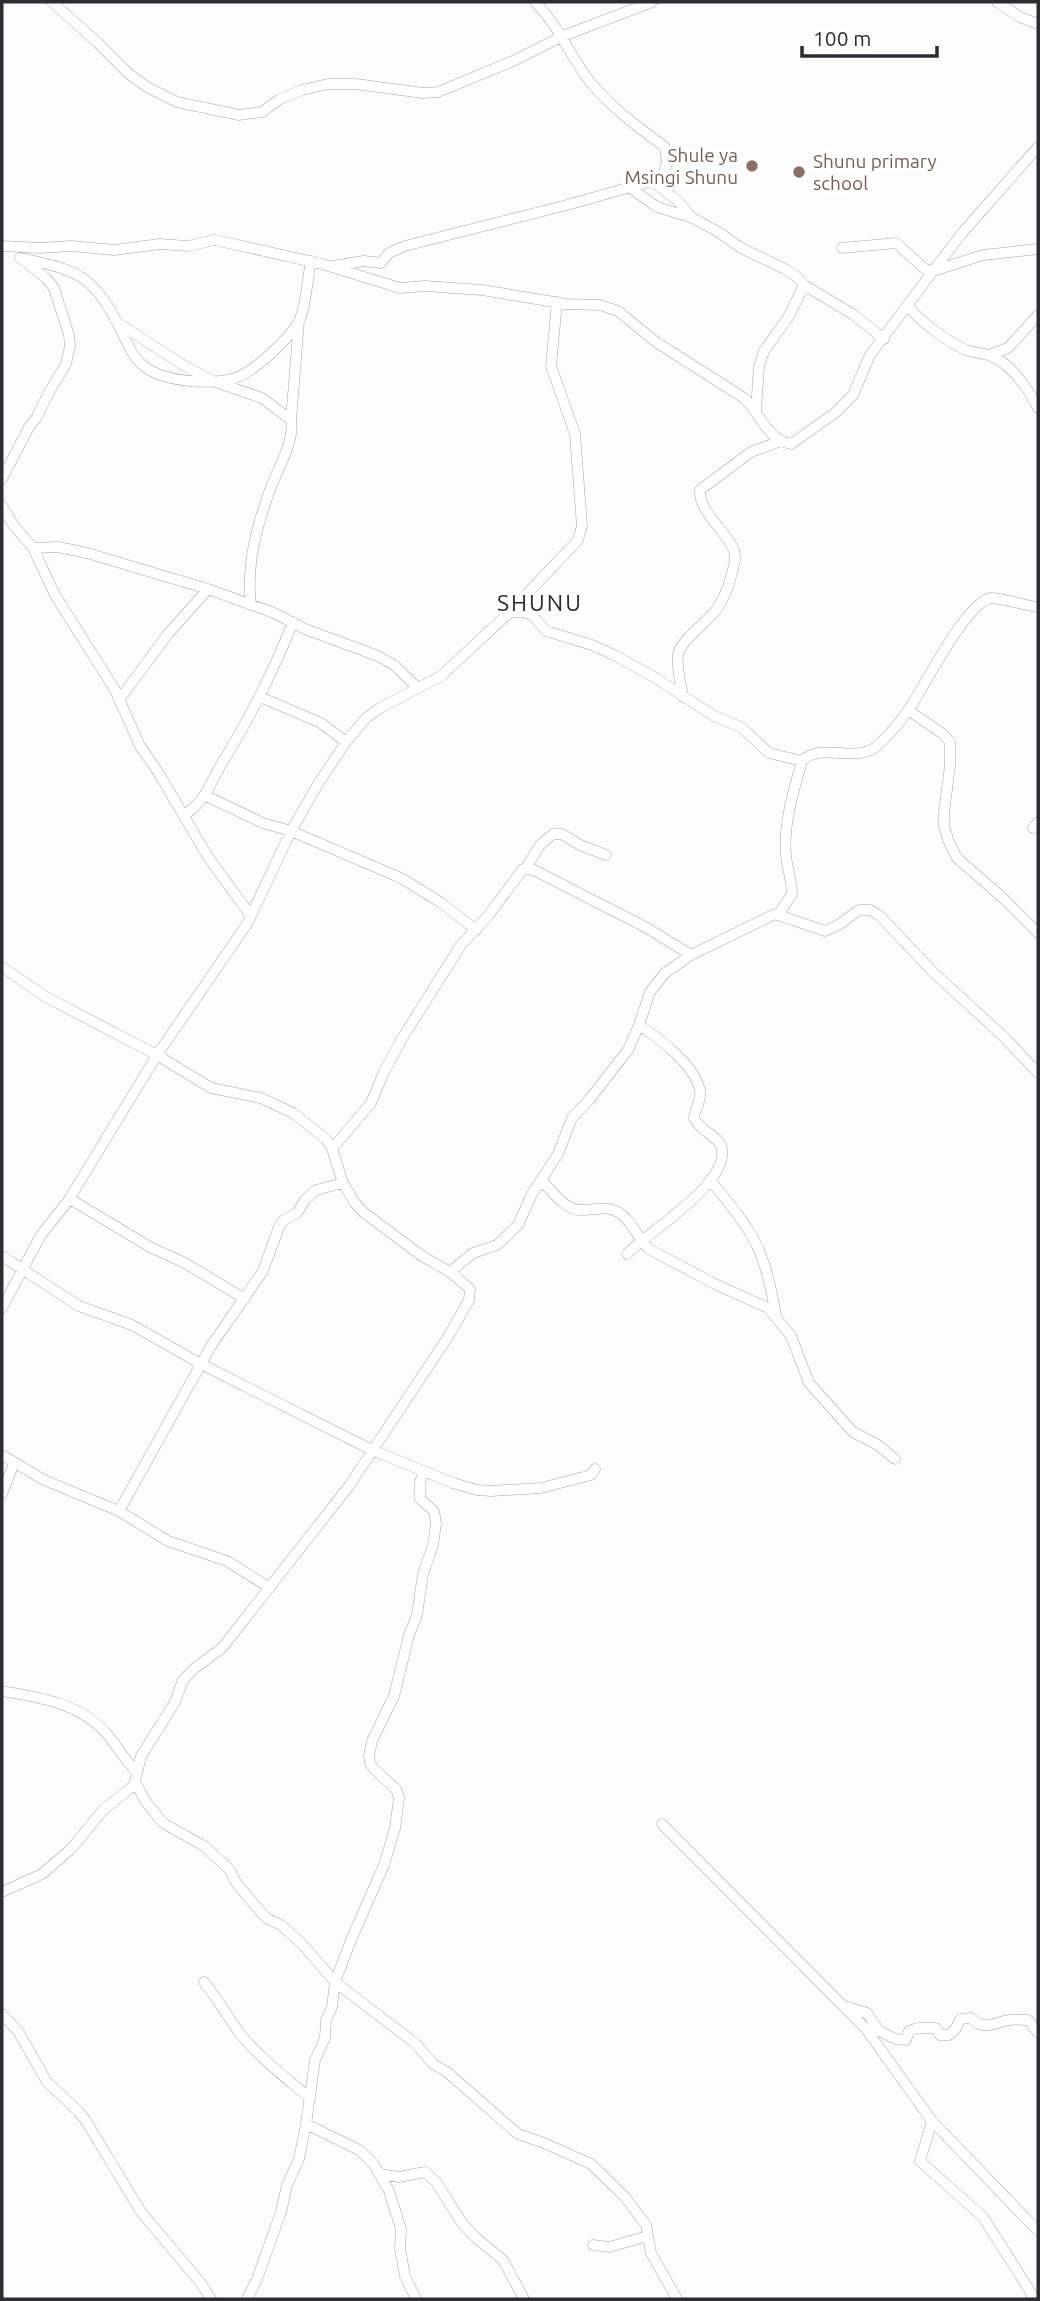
<svg xmlns="http://www.w3.org/2000/svg" width="1040" height="2301" viewBox="0 0 1040 2301" font-family="Ubuntu,sans-serif">
<style>
.lines{fill:none;stroke-linecap:round;stroke-linejoin:round}
.street-casing{stroke:#aba1b9;stroke-width:11}
.street{stroke:#fff;stroke-width:10}
.education-dot{fill:#8d6e63;stroke:#fff;stroke-width:2.5}
.labels{text-anchor:middle;dominant-baseline:central;stroke-width:7;stroke-linejoin:round;paint-order:stroke}
.education-label{font-size:19px;fill:#785e54;stroke:#fff;text-anchor:end}
.quarter-label{font-size:23px;letter-spacing:2px;fill:#2f2b34;stroke:#fff}
</style>
<rect width="100%" height="100%" fill="#fcfcfc"/>
<g class="lines">
<defs>
<path id="street" d="M52,2L98,43L129,74L147,87L177,102L239,115L262,112L280,99L302,90L328,84H356L423,93L438,92L513,61L563,36L652,2
M997,2L1020,17L1038,24
M652,181L679,202L692,218
M629,187L657,207L693,218L720,233L741,248L785,269L797,277L804,285L854,315L884,339
M2,246L40,248L71,246L114,250L160,244L188,246L215,240L322,264L400,288L425,286L482,290L566,304L600,305L618,311L656,342L744,398C760,413 767,440 791,444L835,413L853,395L870,355L933,271L963,232L1038,147
M842,248L896,243L925,269L933,271L983,255L1038,249
M20,258C80,270 94,276 122,332C128,345 133,358 145,367C165,382 214,386 238,377C255,370 292,337 300,319C307,302 307,279 311,261
M333,266L364,261L381,263L389,253L405,246L567,205L652,181L663,175L667,163L665,147C639,128 612,108 591,83C570,57 560,27 535,2
M908,305C917,320 952,345 969,351C976,353 984,353 991,356C1012,364 1028,389 1038,408
M118,323L183,365L213,381L262,398L291,420C295,441 278,468 271,487C257,525 246,564 251,605
M989,355L1008,348L1038,315
M756,410L759,366L764,351L789,316L804,285
M291,420L299,321
M2,479L29,427L37,417L48,394L66,364L70,346L69,335L54,288L46,278L22,259
M2,506L14,526L33,548L55,595L115,690L140,746L158,772L208,857L251,916
M33,548L58,547L87,553L208,589L274,613L305,629L378,656L394,665L418,688
M510,612H525L534,617L546,631L592,645L614,655L654,677L714,716L741,727L769,753L802,761
M260,697L321,723L346,742
M683,697C681,684 676,668 678,654C681,640 707,622 716,610C726,597 732,575 735,560C738,538 698,516 700,490L751,452L781,441
M119,700L168,634L208,589
M908,710L943,734L950,742V766L944,812V826L949,842L957,858L1003,898L1038,933
M206,796L263,823L291,831L401,878L440,902L476,930
M184,815C205,802 210,784 222,763C250,718 273,672 293,622
M1033,828L1038,822
M526,868L540,845L553,834H562L580,845L606,855
M778,915L792,894C792,881 787,868 786,855C783,825 794,789 802,761C822,741 856,765 878,745C889,735 901,721 909,709C925,686 966,602 991,598C997,597 1028,606 1038,607
M2,967L46,997L157,1055L211,1088L261,1098L293,1113L326,1139L332,1149L343,1183L355,1203L363,1212L422,1256L450,1272L470,1289L469,1300L448,1337L349,1486L222,1648L195,1668L183,1680L175,1702L141,1756L135,1782L132,1787L103,1810L72,1848L42,1874L2,1892
M332,1149L371,1103L384,1072L403,1037L461,945L488,916L523,869L534,870L647,928L691,955
M710,1180C723,1196 736,1211 747,1228C764,1253 771,1286 776,1316
M542,1181C552,1191 565,1210 580,1210C594,1211 604,1205 618,1212C632,1220 637,1238 649,1249L715,1284L768,1308L791,1336L809,1383L853,1432L878,1445L895,1459
M70,1199L150,1247L185,1263L245,1299
M627,1254C649,1231 728,1185 722,1149C720,1136 700,1132 694,1118C695,1109 702,1099 700,1091C696,1066 659,1038 639,1025
M2,1256L79,1306L132,1325L201,1364L372,1450L453,1483L477,1490L491,1491L541,1488L591,1475L595,1469
M450,1272L473,1253L497,1245L518,1225L532,1194L558,1154L572,1118L589,1100L628,1050L639,1025L650,992L665,973L691,955L775,914L825,931L840,924L859,910H870L880,916L933,972L1004,1037L1038,1073
M2,1308L41,1235L68,1201L157,1055L247,924L291,831L318,784L346,742L366,718L380,708L441,676L510,612L578,540L582,526L575,434L551,366L557,302
M2,1455L44,1480L119,1511L168,1541L227,1561L270,1588
M2,1494L14,1463
M119,1511L211,1346L263,1271L279,1227L284,1220L297,1213L305,1200L316,1190L343,1183
M2,1691C39,1697 79,1703 106,1733C117,1745 124,1760 136,1771
M135,1782L146,1802L163,1823L204,1846L229,1869L237,1884L266,1918L281,1925L302,1944L335,1982L416,2044L433,2064L447,2072L518,2134L544,2143L591,2164L625,2197L646,2225L651,2253L677,2299
M662,1824L866,2029L932,2121L920,2161L983,2217L1030,2291L1033,2299
M204,1982C218,1999 228,2018 241,2035C261,2059 286,2078 310,2098
M844,2006L867,2013L879,2031L896,2039L906,2040L909,2031L918,2028H936L940,2035H949L956,2028L960,2019L971,2018C984,2032 994,2022 1010,2020C1015,2019 1022,2020 1028,2020L1038,2033
M2,2014L18,2031L47,2082L78,2111L86,2121L141,2212L200,2282L211,2299
M932,2121L1038,2231
M306,2124L359,2150L373,2163L389,2191L401,2229L400,2248L405,2276L416,2299
M380,2174L399,2177L425,2172L436,2182L462,2223L475,2237L503,2260L524,2299
M593,2245L609,2247L648,2236
M247,2299L257,2279L281,2212L287,2185L299,2159L306,2124L315,2060L325,2038L326,2020L332,2007L335,1982L351,1940L384,1865L395,1828L399,1798L396,1789L376,1771L370,1764L369,1756L372,1741L394,1696L409,1635L417,1615L423,1574L433,1545L436,1523L434,1511L420,1499V1482L424,1471"/>
</defs>
<!-- street casing -->
<use href="#street" class="street-casing"/>
<!-- street -->
<use href="#street" class="street"/>
</g>
<!-- markers -->
<g class="education-dot">
<circle cx="752" cy="166" r="7"/>
<circle cx="799" cy="172" r="7"/>
</g>
<g class="labels">
<!-- education labels -->
<g class="education-label">
<text x="738" y="155">Shule ya<tspan x="738" dy="22">Msingi Shunu</tspan></text>
<text x="813" y="161" text-anchor="start">Shunu primary<tspan x="813" dy="22">school</tspan></text>
</g>
<!-- quarter labels -->
<g class="quarter-label">
<text x="540" y="602">SHUNU</text>
</g>
</g>
<!-- border -->
<rect width="1040" height="2301" fill="none" stroke="#2f2b34" stroke-width="7"/>
<!-- scale -->
<path d="M802 46v10h135v-10" fill="none" stroke="#2f2b34" stroke-width="3.5"/>
<text x="813" y="46" font-size="21" fill="#2f2b34" stroke="#ffffff" stroke-width="5" paint-order="stroke">100 m</text>
</svg>
